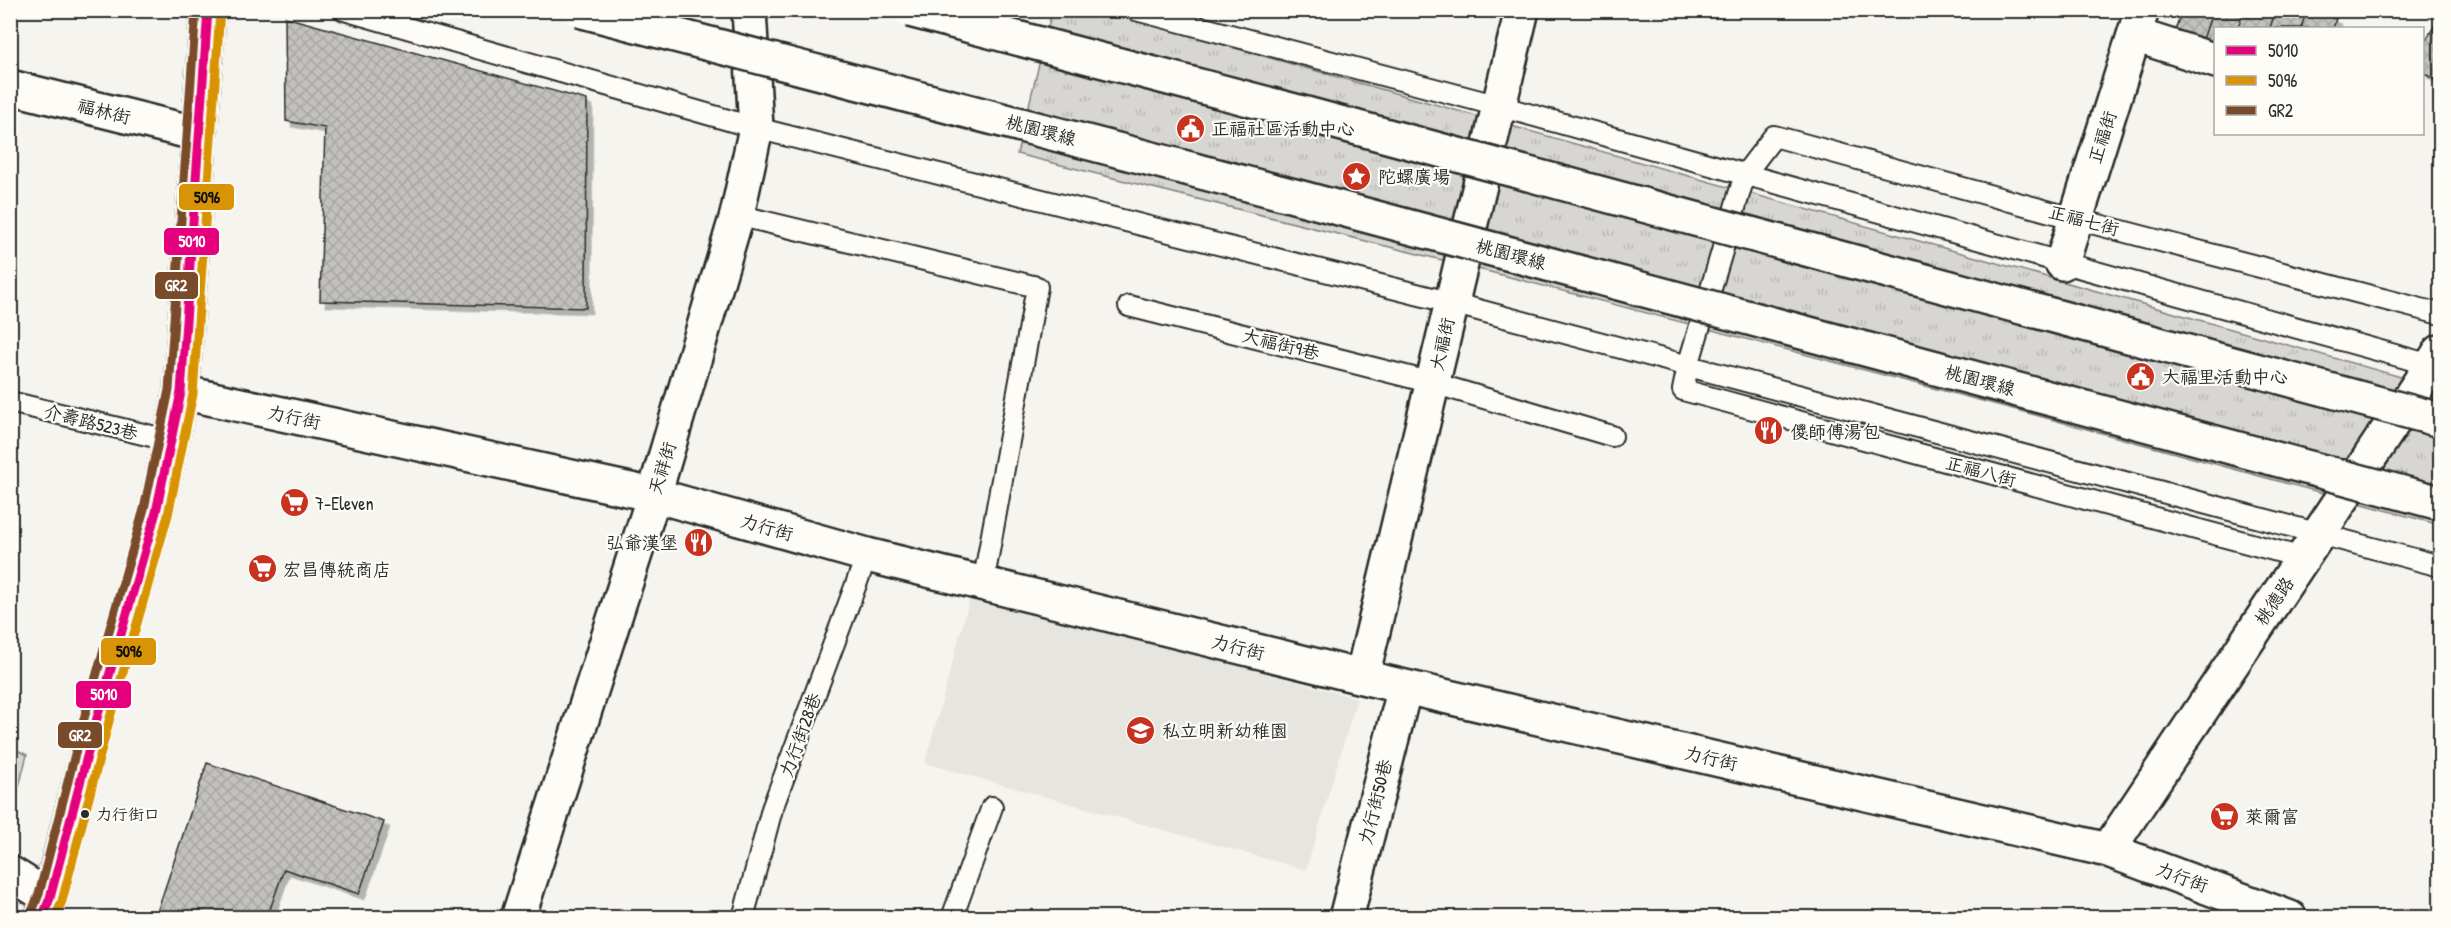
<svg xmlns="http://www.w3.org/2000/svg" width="2451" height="928" viewBox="0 0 2451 928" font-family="'Patrick Hand','LXGW WenKai TC',sans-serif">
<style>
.built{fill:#e6e5e0}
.park{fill:url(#park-tufts);stroke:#81807e;stroke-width:1.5}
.building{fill:url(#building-cross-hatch);stroke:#2b2b2b;stroke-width:1.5;filter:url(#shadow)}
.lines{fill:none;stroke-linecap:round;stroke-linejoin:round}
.service-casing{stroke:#2b2b2b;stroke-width:24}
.minor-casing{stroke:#2b2b2b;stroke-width:38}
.primary-casing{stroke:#2b2b2b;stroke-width:38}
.service{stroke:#fdfcf7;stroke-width:20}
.minor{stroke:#fdfcf7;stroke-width:33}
.primary{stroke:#fdfcf7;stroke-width:33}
.motorway-bridge-casing{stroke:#2b2b2b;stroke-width:38;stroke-linecap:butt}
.motorway-bridge{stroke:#fdfcf7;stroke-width:33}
.bus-1-casing{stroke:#fdfcf7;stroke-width:14}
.bus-2-casing{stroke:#fdfcf7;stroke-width:14}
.bus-3-casing{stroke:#fdfcf7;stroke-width:14}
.bus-1{stroke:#e5007d;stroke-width:9}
.bus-2{stroke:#d89406;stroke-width:9}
.bus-3{stroke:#7a4b2a;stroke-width:9}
.bus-dot{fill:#2b2b2b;stroke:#fdfcf7;stroke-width:2}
.labels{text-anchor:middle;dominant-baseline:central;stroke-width:4.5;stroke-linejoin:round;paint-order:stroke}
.bus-label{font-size:16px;fill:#2b2b2b;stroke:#fdfcf7;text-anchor:start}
.street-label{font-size:18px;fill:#2b2b2b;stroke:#fdfcf7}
.poi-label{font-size:18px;fill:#2b2b2b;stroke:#fdfcf7;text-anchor:start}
.line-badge{stroke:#fdfcf7;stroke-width:2}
.badge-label{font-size:16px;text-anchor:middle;font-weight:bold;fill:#fff}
.pale-badge-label{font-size:16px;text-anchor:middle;font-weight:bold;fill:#111}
</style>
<defs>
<pattern id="park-tufts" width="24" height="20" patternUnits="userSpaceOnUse" patternTransform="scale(1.5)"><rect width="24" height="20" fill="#d7d6d2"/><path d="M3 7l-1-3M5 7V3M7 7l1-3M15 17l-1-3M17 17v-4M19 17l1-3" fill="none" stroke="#b9b8b4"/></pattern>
<pattern id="building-cross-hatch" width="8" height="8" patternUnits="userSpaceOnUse" patternTransform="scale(1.5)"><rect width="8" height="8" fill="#c2c1be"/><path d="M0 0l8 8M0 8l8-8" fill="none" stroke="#a7a6a3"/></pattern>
<filter id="shadow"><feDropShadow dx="5.5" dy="5.5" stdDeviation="0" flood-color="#0004"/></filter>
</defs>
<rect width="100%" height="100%" fill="#f5f4ef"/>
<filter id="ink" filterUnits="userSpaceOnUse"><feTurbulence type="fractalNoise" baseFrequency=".0167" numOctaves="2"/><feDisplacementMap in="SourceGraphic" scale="12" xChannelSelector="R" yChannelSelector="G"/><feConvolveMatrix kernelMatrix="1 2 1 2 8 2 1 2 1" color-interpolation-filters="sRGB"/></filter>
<g filter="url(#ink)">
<!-- built -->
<path class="built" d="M971,594L1357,698L1306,870L925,763Z"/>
<!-- park -->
<path class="park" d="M1052,11H1104L2440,388V525L2013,409L1498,274L1017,154Z
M11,747L27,755L11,818Z"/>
<!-- building -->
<path class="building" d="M2182,10H2213L2202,42L2174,33Z
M2213,10H2244L2238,28H2216V47L2202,42Z
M2244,10H2276L2270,28H2238Z
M2276,10H2307L2301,28H2270Z
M2307,10L2336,19L2333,28H2301Z
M285,17L587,100L586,308L320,301L325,128L286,121Z
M2440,17V83L2422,72V46Z
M207,763L384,822L359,894L284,869L267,918H155Z"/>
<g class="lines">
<defs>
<path id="service" d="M344,10L756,128L1452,303L2440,566
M1136,10L1499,106L2438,367
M737,215L1037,287L983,584
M1129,306L1433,383L1612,436
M10,402L172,441
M2303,558L1683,390L1688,366L1745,174L1774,136L2076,219L2440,314
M743,918L772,809L867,555
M952,918L992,807"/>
<path id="minor" d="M2135,35L2216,61
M10,87L198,134
M2062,263L2142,10
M181,392L654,495L867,555L1362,677L2108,850L2290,918
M1362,677L1522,10
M2108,850L2440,352
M10,873L50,898
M518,918L654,495L737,215L756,128L749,10
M1346,918L1405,687"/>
<path id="primary" d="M42,918L50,898L97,718L156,512L181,392L208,10"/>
</defs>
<!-- service casing -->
<use href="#service" class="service-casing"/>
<!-- minor casing -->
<use href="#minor" class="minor-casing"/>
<!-- primary casing -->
<use href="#primary" class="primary-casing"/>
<!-- service -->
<use href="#service" class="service"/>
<!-- minor -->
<use href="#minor" class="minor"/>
<!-- primary -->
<use href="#primary" class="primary"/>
<defs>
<path id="motorway-bridge" d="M579,10L1294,196L2440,503
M910,10L1306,114L2440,420"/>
</defs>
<!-- motorway-bridge casing -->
<use href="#motorway-bridge" class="motorway-bridge-casing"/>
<!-- motorway-bridge -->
<use href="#motorway-bridge" class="motorway-bridge"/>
<defs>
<path id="bus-1" d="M42,918L50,898L97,718L156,512L181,392L208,10"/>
<path id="bus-2" d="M55,918L62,901L109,721L168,515L193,394L220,11"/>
<path id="bus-3" d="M31,914L39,894L85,715L144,509L169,390L196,10"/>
</defs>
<!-- bus-1 casing -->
<use href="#bus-1" class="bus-1-casing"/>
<!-- bus-2 casing -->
<use href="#bus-2" class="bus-2-casing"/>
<!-- bus-3 casing -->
<use href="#bus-3" class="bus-3-casing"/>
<!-- bus-1 -->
<use href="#bus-1" class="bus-1"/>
<!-- bus-2 -->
<use href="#bus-2" class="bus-2"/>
<!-- bus-3 -->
<use href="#bus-3" class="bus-3"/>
</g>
</g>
<!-- icons -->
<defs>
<symbol id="civic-disc" viewBox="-11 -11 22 22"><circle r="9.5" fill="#c8321e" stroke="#fdfcf7"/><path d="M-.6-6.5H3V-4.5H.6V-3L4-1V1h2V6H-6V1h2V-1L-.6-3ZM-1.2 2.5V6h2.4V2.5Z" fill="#fff"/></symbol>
<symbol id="sight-disc" viewBox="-11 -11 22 22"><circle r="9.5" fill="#c8321e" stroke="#fdfcf7"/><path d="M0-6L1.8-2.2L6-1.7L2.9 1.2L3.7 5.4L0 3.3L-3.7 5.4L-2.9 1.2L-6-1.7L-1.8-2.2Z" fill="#fff"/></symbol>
<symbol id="restaurant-disc" viewBox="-11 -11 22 22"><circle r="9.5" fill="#c8321e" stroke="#fdfcf7"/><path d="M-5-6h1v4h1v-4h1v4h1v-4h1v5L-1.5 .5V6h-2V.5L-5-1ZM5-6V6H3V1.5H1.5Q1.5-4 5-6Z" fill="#fff"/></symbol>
<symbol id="supermarket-disc" viewBox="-11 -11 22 22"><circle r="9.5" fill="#c8321e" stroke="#fdfcf7"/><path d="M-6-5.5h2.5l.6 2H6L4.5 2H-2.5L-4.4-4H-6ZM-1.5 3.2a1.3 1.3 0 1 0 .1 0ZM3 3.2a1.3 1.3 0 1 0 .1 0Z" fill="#fff"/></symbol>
<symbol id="school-disc" viewBox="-11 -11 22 22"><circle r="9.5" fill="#c8321e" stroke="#fdfcf7"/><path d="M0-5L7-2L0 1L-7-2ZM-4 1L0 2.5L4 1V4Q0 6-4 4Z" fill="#fff"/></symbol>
</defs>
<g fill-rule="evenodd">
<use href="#civic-disc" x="1174" y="112" width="33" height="33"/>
<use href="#sight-disc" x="1340" y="160" width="33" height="33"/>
<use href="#civic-disc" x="2124" y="360" width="33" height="33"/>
<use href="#restaurant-disc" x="1752" y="414" width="33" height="33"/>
<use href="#supermarket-disc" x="278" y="486" width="33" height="33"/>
<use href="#restaurant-disc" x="682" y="526" width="33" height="33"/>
<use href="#supermarket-disc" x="246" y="552" width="33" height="33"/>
<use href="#school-disc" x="1124" y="714" width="33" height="33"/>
<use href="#supermarket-disc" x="2208" y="800" width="33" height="33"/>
</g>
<!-- markers -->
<circle class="bus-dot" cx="85" cy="814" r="5"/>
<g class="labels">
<!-- bus labels -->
<g class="bus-label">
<text x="96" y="814">力行街口</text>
</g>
<!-- street labels -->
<g class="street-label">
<text transform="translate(104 111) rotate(14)">福林街</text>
<text transform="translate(1041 130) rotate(15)">桃園環線</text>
<text transform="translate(2102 137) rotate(-72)">正福街</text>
<text transform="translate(2084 220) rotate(15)">正福七街</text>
<text transform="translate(1511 254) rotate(15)">桃園環線</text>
<text transform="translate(1281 344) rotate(14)">大福街9巷</text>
<text transform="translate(1442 344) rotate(-77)">大福街</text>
<text transform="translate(1980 380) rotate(15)">桃園環線</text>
<text transform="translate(294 417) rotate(12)">力行街</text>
<text transform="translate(91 422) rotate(14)">介壽路523巷</text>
<text transform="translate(662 468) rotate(-73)">天祥街</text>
<text transform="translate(1981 471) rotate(15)">正福八街</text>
<text transform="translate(767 527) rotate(16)">力行街</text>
<text transform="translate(2274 601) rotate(-56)">桃德路</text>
<text transform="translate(1238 647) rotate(14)">力行街</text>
<text transform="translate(800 735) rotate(-70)">力行街28巷</text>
<text transform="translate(1711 758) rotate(13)">力行街</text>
<text transform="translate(1375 802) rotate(-76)">力行街50巷</text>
<text transform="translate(2182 877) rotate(20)">力行街</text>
</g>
<!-- poi labels -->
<g class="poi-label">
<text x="1211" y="128">正福社區活動中心</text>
<text x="1378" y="176">陀螺廣場</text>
<text x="2162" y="376">大福里活動中心</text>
<text x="1790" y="431">儍師傅湯包</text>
<text x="315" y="503">7-Eleven</text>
<text x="678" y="542" text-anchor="end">弘爺漢堡</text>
<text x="283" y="569">宏昌傳統商店</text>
<text x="1162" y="730">私立明新幼稚園</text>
<text x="2245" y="816">萊爾富</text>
</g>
</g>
<g class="line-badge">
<rect x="178" y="183" width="57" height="28" rx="6" fill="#d89406"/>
<rect x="163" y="227" width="57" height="29" rx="6" fill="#e5007d"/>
<rect x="154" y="271" width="45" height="29" rx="6" fill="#7a4b2a"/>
<rect x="100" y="637" width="57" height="29" rx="6" fill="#d89406"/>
<rect x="75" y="680" width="57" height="29" rx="6" fill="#e5007d"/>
<rect x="57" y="721" width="46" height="28" rx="6" fill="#7a4b2a"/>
</g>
<g class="badge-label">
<text x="192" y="247">5010</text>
<text x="176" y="291">GR2</text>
<text x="104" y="700">5010</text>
<text x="80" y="741">GR2</text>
</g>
<g class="pale-badge-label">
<text x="207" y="203">5096</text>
<text x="129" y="657">5096</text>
</g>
<!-- margin -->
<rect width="2451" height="928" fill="none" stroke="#fdfcf7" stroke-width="36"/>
<rect x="18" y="18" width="2415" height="892" fill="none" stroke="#2b2b2b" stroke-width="2" filter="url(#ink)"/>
<!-- legend -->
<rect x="2214" y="27" width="210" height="108" fill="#fdfcf7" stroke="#a9a8a5" stroke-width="1.5"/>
<rect x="2226" y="46" width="30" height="9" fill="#e5007d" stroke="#a9a8a5" stroke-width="1.5"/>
<text x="2268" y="57" font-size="18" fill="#2b2b2b">5010</text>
<rect x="2226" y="76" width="30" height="9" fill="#d89406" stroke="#a9a8a5" stroke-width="1.5"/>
<text x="2268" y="87" font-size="18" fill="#2b2b2b">5096</text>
<rect x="2226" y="106" width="30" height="9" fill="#7a4b2a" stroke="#a9a8a5" stroke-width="1.5"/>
<text x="2268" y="117" font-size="18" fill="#2b2b2b">GR2</text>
</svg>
